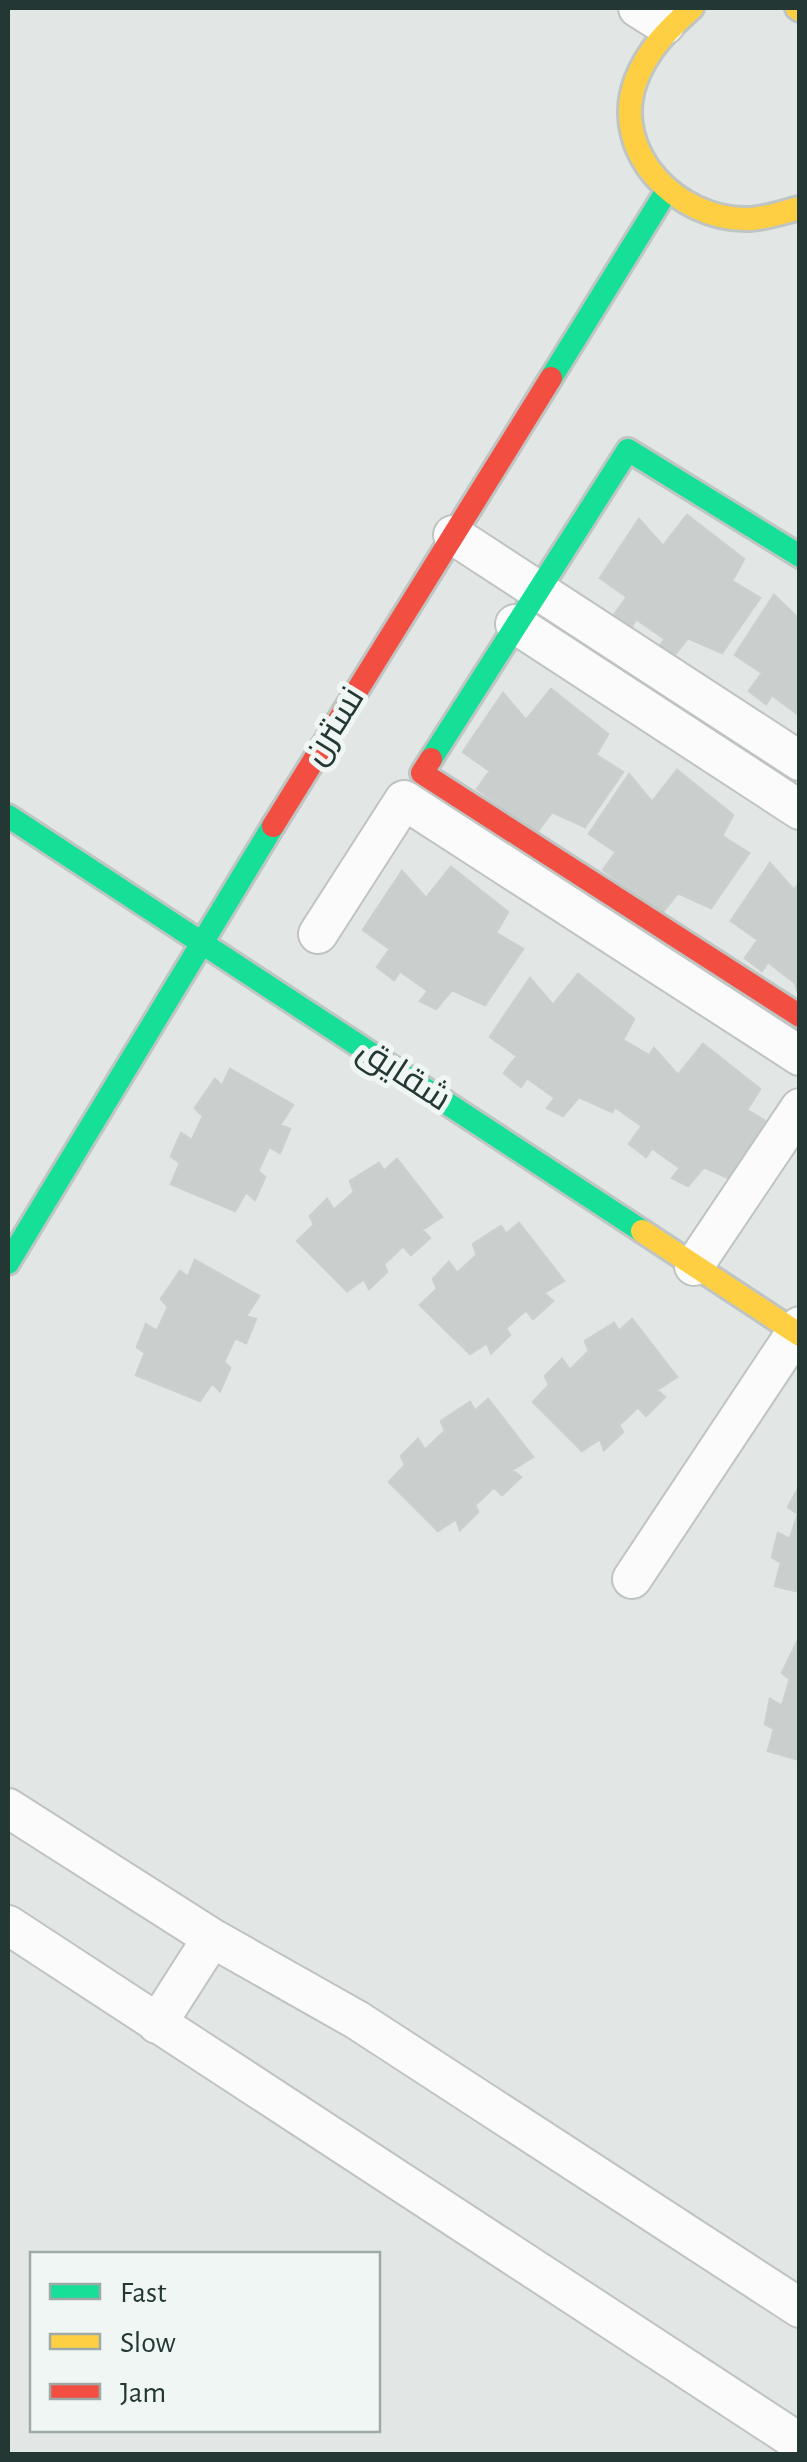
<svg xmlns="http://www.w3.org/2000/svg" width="807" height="2462" viewBox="0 0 807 2462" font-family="'Alegreya Sans',Cairo,sans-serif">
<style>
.building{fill:#cacecd;stroke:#cbd0ce;stroke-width:2.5}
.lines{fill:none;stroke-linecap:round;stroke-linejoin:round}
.street-casing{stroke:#bfc4c2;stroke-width:42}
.fast-casing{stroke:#bfc5c3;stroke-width:28}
.slow-casing{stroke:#bfc5c3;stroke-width:28}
.jam-casing{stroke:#bfc5c3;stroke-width:28}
.street{stroke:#fbfbfb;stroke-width:38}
.fast{stroke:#16e098;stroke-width:22}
.slow{stroke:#ffcf43;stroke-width:22}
.jam{stroke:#f24e42;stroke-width:22}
.labels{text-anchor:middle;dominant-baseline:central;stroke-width:10;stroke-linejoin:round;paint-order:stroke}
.street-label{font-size:35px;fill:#233834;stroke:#f0f6f4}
</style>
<rect width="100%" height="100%" fill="#e2e7e5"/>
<!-- building -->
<path class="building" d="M687,515L744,559L732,581L760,598L722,653L688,638L673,657L657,650L665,639L636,619L631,628L614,615L627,597L600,578L639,519L663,546Z
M774,595L800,620V716L772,695L766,704L749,691L762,673L735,655Z
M551,689L608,734L596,755L623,772L585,827L552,812L537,832L477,789L490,771L463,752L503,693L526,720Z
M677,770L733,815L722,836L749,853L711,908L678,893L662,913L603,870L616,852L589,834L629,774L652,802Z
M770,863L794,890L800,882V999L795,983L768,962L762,971L745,958L758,940L731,921Z
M451,867L508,912L496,933L523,949L485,1005L452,990L436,1009L420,1001L428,991L400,971L394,980L377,967L390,949L363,930L402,871L426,898Z
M578,974L634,1019L623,1040L650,1056L612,1112L579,1097L563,1116L547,1108L555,1098L527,1078L521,1087L504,1073L517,1056L490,1037L530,978L553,1005Z
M703,1044L760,1089L747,1110L775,1127L737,1182L704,1167L688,1186L672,1178L680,1168L652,1148L646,1157L629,1144L642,1126L615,1107L654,1048L678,1075Z
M230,1069L293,1105L280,1125L290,1129L280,1153L269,1147L258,1171L265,1177L255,1200L246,1192L235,1211L171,1184L180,1163L171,1156L181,1133L192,1140L203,1116L195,1108L215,1079L222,1086Z
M397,1159L442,1217L422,1230L430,1238L411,1255L403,1246L384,1264L387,1272L369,1289L364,1279L347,1291L297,1241L314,1225L310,1216L327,1199L334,1210L354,1192L350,1181L379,1163L384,1171Z
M519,1223L564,1281L544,1293L553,1301L533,1319L526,1310L506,1328L510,1335L491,1353L487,1343L470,1354L420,1305L437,1289L433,1279L449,1262L457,1273L477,1255L473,1244L501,1226L506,1234Z
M195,1260L259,1296L246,1316L256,1319L246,1343L235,1338L224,1362L230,1368L220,1391L212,1383L200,1401L136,1375L145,1353L137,1347L146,1324L157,1331L168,1307L161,1299L180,1271L188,1277Z
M632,1319L677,1377L657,1390L665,1397L646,1416L638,1407L619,1425L623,1432L604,1450L600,1439L582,1451L533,1402L549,1385L545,1376L562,1359L570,1370L589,1351L585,1341L614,1323L619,1331Z
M488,1399L533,1457L512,1470L521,1477L502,1495L494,1487L475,1505L478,1512L460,1530L456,1519L438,1531L389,1482L405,1465L401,1456L418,1439L425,1450L445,1431L441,1421L470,1402L475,1411Z
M800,1485V1592L775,1586L781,1563L772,1557L778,1533L790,1539L798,1514L788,1507Z
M797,1642L800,1644V1760L768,1751L774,1729L765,1724L770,1699L782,1706L790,1679L782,1673Z"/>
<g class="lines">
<defs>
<path id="street" d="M638,8L665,25
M453,535L800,761
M515,624L800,810
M318,934L404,800L800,1056
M694,1266L800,1108
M632,1579L800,1326
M8,1808L212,1938L357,2020L800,2308
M8,1925L800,2443
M157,2024L212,1938"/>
<path id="fast" d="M551,378L666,192
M431,759L628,450L800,556
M8,816L642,1231
M8,1263L273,826"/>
<path id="slow" d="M692,8C668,30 648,49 636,80C609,152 678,220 747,219C764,219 783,212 800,208
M797,8L800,10
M642,1231L800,1335"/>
<path id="jam" d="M431,759L422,773L800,1016
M273,826L551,378"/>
</defs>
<!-- street casing -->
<use href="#street" class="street-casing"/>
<!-- fast casing -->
<use href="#fast" class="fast-casing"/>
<!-- slow casing -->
<use href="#slow" class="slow-casing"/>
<!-- jam casing -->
<use href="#jam" class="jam-casing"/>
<!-- street -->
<use href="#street" class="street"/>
<!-- fast -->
<use href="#fast" class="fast"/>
<!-- slow -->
<use href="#slow" class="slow"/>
<!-- jam -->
<use href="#jam" class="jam"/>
</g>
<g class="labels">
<!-- street labels -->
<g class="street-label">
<text transform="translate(334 726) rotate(-58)">نسترن</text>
<text transform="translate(404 1075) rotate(33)">شقایق</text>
</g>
</g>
<!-- border -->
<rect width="807" height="2462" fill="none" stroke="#233834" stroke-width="20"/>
<!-- legend -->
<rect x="30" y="2252" width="350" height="180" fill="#f0f6f4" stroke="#9eaaa7" stroke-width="2.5"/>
<rect x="50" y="2284" width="50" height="15" fill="#16e098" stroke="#9eaaa7" stroke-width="2.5"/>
<text x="120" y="2302" font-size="30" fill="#233834">Fast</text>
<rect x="50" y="2334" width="50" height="15" fill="#ffcf43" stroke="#9eaaa7" stroke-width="2.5"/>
<text x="120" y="2352" font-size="30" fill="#233834">Slow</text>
<rect x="50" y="2384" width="50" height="15" fill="#f24e42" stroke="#9eaaa7" stroke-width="2.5"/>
<text x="120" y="2402" font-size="30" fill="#233834">Jam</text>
</svg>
